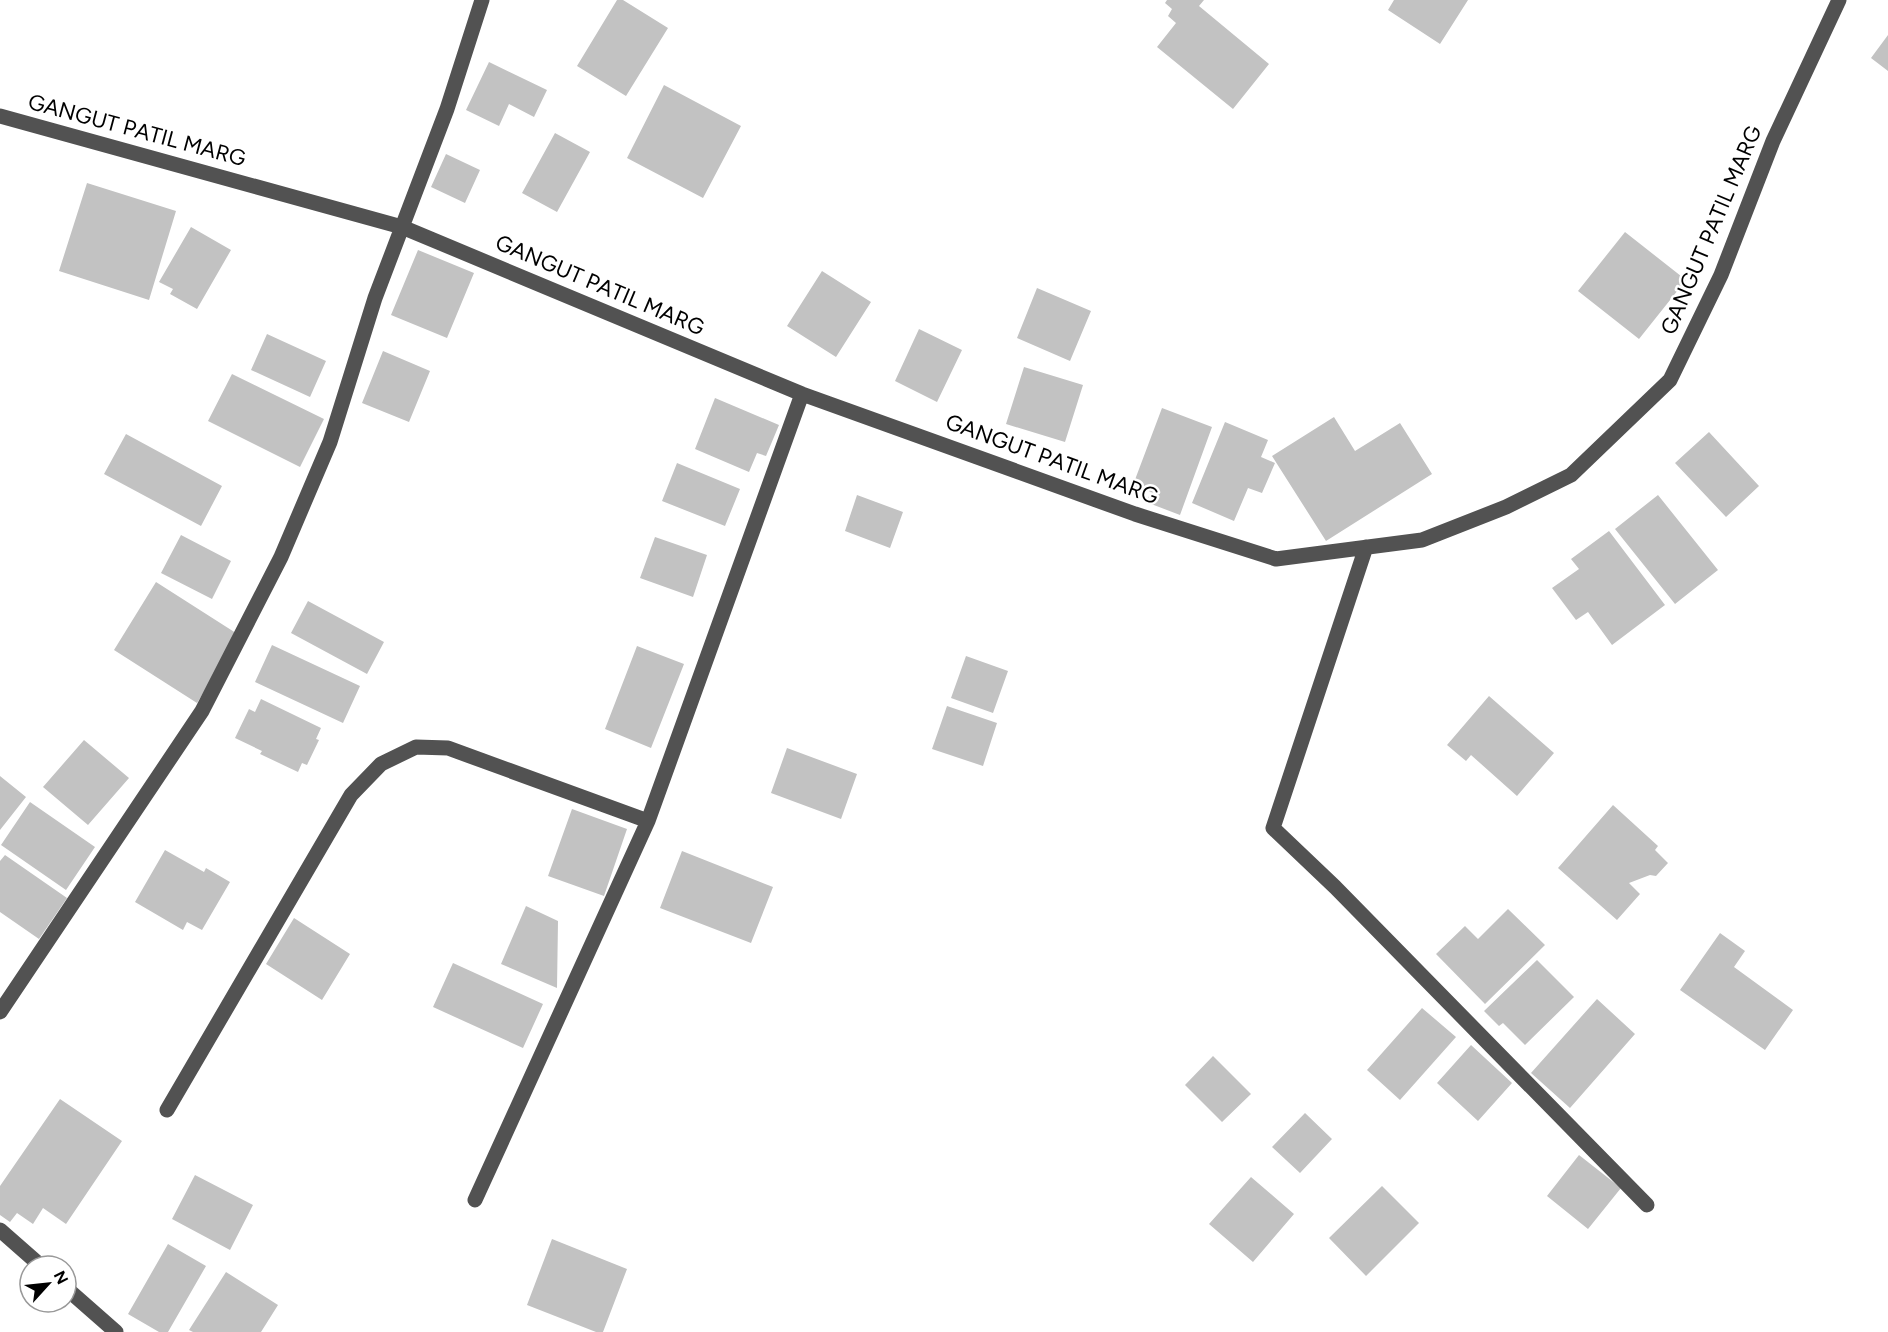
<svg xmlns="http://www.w3.org/2000/svg" width="1888" height="1332" viewBox="0 0 1888 1332" font-family="Figtree,sans-serif">
<style>
.building{fill:#c2c2c2}
.lines{fill:none;stroke-linecap:round;stroke-linejoin:round}
.minor{stroke:#525252;stroke-width:15}
.labels{text-anchor:middle;dominant-baseline:central;stroke-width:5;stroke-linejoin:round;paint-order:stroke}
.street-label{font-size:22px;fill:#000;stroke:#fff}
</style>
<rect width="100%" height="100%" fill="#fff"/>
<!-- building -->
<path class="building" d="M617,0H623L668,28L626,96L577,66Z
M1167,0H1204L1199,6L1269,64L1233,109L1157,47L1176,23L1168,16L1172,9L1165,3Z
M1394,0H1468L1440,44L1388,10Z
M1888,35V71L1871,58Z
M489,62L547,90L534,117L509,104L499,126L466,110Z
M664,85L741,126L703,198L627,158Z
M555,133L590,152L557,212L522,193Z
M446,154L480,170L465,203L431,187Z
M87,183L176,211L149,300L59,271Z
M191,227L231,250L197,309L170,294L173,289L159,282Z
M1625,232L1686,280L1639,339L1578,291Z
M418,250L474,273L447,338L391,315Z
M822,271L871,302L836,357L787,326Z
M1037,288L1091,311L1070,361L1017,338Z
M919,329L962,350L937,402L895,381Z
M267,334L326,361L310,397L251,370Z
M383,351L430,371L409,422L362,403Z
M1024,367L1083,385L1065,442L1006,424Z
M232,374L324,419L300,467L208,421Z
M715,398L779,425L766,456L757,453L749,472L695,449Z
M1162,408L1212,427L1180,515L1146,502L1151,492L1133,485Z
M1334,417L1355,451L1400,423L1432,474L1326,541L1272,456Z
M1225,422L1268,440L1261,457L1275,463L1262,493L1248,488L1234,521L1192,503Z
M1709,432L1759,486L1726,517L1675,463Z
M126,434L222,486L201,526L104,474Z
M677,463L740,489L725,526L662,501Z
M857,495L903,512L890,548L845,531Z
M1658,495L1718,570L1675,604L1615,529Z
M1609,531L1665,605L1612,645L1588,612L1576,620L1552,588L1579,569L1571,559Z
M181,535L231,561L212,599L161,573Z
M655,537L707,555L693,597L640,578Z
M156,582L239,635L197,703L114,650Z
M308,601L384,642L367,674L291,633Z
M272,645L360,686L343,723L255,682Z
M637,646L684,664L651,748L605,729Z
M966,656L1008,671L993,713L951,698Z
M1489,696L1554,753L1517,796L1471,755L1466,761L1447,745Z
M261,699L321,728L316,739L319,740L307,765L302,763L298,772L260,754L262,751L235,738L249,709L255,712Z
M947,706L997,723L983,766L932,749Z
M84,740L129,778L88,825L43,787Z
M787,748L857,774L841,819L771,793Z
M0,776L26,797L0,830Z
M30,802L95,847L66,890L1,845Z
M1613,805L1658,846L1655,850L1668,863L1656,876L1650,875L1629,883L1640,894L1617,920L1558,868Z
M572,809L627,829L604,896L548,876Z
M165,850L204,872L206,868L230,882L202,930L187,922L183,930L135,902Z
M682,851L773,887L751,943L660,908Z
M5,855L67,898L39,939L0,912V861Z
M526,906L558,921L557,988L501,964Z
M1508,909L1545,945L1485,1004L1436,954L1465,926L1478,939Z
M294,918L350,954L322,1000L266,964Z
M1720,933L1745,951L1734,967L1793,1010L1765,1050L1680,990Z
M1537,960L1574,997L1525,1045L1503,1023L1499,1026L1484,1011Z
M453,963L543,1004L523,1048L433,1007Z
M1597,999L1635,1034L1570,1108L1531,1073Z
M1422,1008L1456,1037L1400,1100L1367,1070Z
M1471,1045L1512,1083L1478,1121L1437,1083Z
M1213,1056L1251,1094L1222,1122L1185,1085Z
M60,1099L122,1141L66,1224L43,1208L33,1224L17,1213L10,1222L0,1215V1186Z
M1305,1113L1332,1139L1300,1173L1272,1147Z
M1579,1155L1621,1188L1588,1229L1547,1196Z
M195,1175L253,1205L230,1250L172,1219Z
M1251,1177L1294,1214L1253,1262L1209,1224Z
M1382,1186L1419,1223L1366,1276L1329,1238Z
M552,1239L627,1269L603,1332H596L527,1305Z
M168,1244L206,1266L168,1332H159L128,1314Z
M226,1272L278,1305L261,1332H193L189,1330Z"/>
<g class="lines">
<!-- minor -->
<path class="minor" d="M0,116L402,227L802,394L1135,514L1276,559L1422,540L1506,507L1571,475L1670,380L1721,275L1773,141L1839,0
M1366,547L1273,828L1335,887L1647,1205
M0,1012L202,711L281,557L330,442L375,298L447,109L482,0
M167,1110L351,795L381,764L416,747L448,748L648,821
M475,1200L648,821L802,394
M0,1230L41,1266
M66,1288L116,1332"/>
</g>
<g class="labels">
<!-- street labels -->
<g class="street-label">
<text transform="translate(137 130) rotate(15)">GANGUT PATIL MARG</text>
<text transform="translate(1711 230) rotate(-67)">GANGUT PATIL MARG</text>
<text transform="translate(600 285) rotate(23)">GANGUT PATIL MARG</text>
<text transform="translate(1052 459) rotate(20)">GANGUT PATIL MARG</text>
</g>
</g>
<!-- north arrow -->
<g transform="translate(48 1284) rotate(63)"><circle r="28" fill="#ffffff" stroke="#999999" stroke-width="1.5"/>
<path d="M0-4.5L10 22L0 15L-10 22Z" fill="#000000"/>
<text y="-9" font-size="16" font-weight="bold" text-anchor="middle" fill="#000000">N</text>
</g>
</svg>
